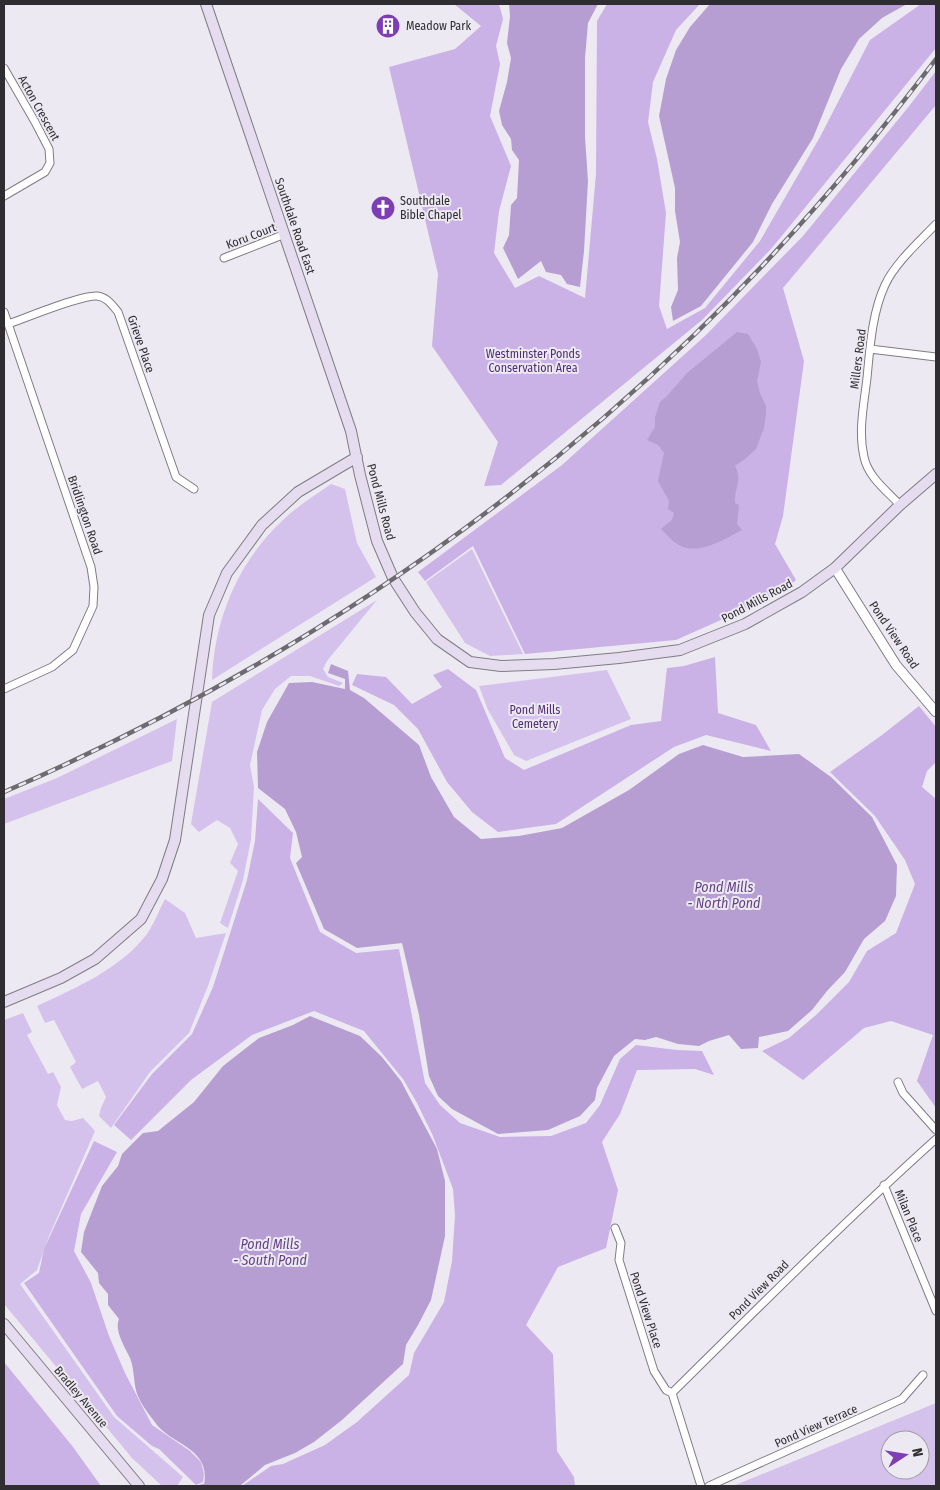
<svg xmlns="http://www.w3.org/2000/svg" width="940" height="1490" viewBox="0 0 940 1490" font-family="'Fira Sans Condensed',sans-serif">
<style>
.green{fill:#d5c2ec;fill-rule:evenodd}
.forest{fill:#cab1e6}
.water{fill:#b79ed2}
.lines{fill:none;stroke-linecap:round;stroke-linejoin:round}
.stream{stroke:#b79ed2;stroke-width:2.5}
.minor-casing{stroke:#7f7c84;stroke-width:9}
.tertiary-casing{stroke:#7f7c84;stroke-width:11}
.secondary-casing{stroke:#7f7c84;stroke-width:12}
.minor{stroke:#fff;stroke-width:7}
.tertiary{stroke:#fff;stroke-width:9}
.secondary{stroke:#e6dcf0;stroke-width:10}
.rail-casing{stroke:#6d6a70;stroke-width:4.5}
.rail{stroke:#ede9f2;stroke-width:2.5;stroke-dasharray:8;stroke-linecap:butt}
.labels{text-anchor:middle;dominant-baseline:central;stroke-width:4;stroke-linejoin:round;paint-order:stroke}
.poi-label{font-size:12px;fill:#2f2d31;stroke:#ede9f2;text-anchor:start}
.street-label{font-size:12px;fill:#2f2d31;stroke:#ede9f2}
.park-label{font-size:12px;fill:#502f6e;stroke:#ede9f2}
.water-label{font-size:14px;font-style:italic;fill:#644384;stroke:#ede9f2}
</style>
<rect width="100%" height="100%" fill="#ede9f2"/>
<!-- green -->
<path class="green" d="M331,484L345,489L357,543L376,577L212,680C214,620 238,562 282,521C296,507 314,496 331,484Z
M472,549L523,654L490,656L465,643L426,582Z
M377,600L327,661L323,669L328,677L343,683L339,686L310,676H291L275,689L262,710L250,765L254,787L251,839L243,880L228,928L220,923L238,871L230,863L238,844L230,828L217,820L199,832L191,824L212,702Z
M607,670L631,719L526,761L514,755L488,710L479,686Z
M177,719L172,761L4,824V799L57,778Z
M165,899L185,913L196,938L226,933L208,986L189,1033L150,1072L111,1128L99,1116L101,1108L106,1097L98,1081L82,1089L70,1067L76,1062L54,1020L45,1023L37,1006C77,987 119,970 147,934C154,924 159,910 165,899Z
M23,1013L32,1032L27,1035L48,1074L53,1072L61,1087L57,1105L65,1120L72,1121L83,1118L95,1131L49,1236L37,1270L20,1284L114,1417L183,1477L177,1486H162L132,1458L4,1304V1020Z
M936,1403V1486H733ZM890,1440H920V1470H890Z"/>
<!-- forest -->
<path class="forest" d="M454,4H499L503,19L496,46L500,64L490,116L511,166L499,211L494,253L515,288L539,276L585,298L596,174L597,21L607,4H700L676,30L653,82L648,122L657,159L666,213L659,306L667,329L705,308L760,241L820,137L870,40L921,4H936V48L771,249L702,320L501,485L484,486L498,442L432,346L438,274L389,67L455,49L481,26Z
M936,71V105L783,288L804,361L783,516L775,544L796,580L777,595L676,640L525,654L473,546L425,581L418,572L562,465L706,335L803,236L910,105Z
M715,657L718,713L756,725L771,751L706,735L674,747L556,824L498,832L472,812L447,782L418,729L394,705L352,685L357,674L386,677L412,704L442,687L433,675L448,669L476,690L505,758L524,770L631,725L661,721L667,668L684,666Z
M919,706L936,727V762L927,771L922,787L936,799V1108L917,1081L933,1035L891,1021L864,1028L803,1080L762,1051L789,1038L816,1015L849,982L867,951L896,933L915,884L905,860L875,816L830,772L882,735Z
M258,799L293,833L290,858L320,932L356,953L399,949L425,1083L440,1105L460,1123L500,1137L551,1136L586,1123L600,1105L620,1059L636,1045L677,1050L702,1051L714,1075L695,1069L637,1070L620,1114L602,1142L618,1190L606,1248L558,1267L526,1325L553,1354L557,1451L574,1477L575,1486H239H242L271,1466L283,1464L325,1445L357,1422L409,1375L414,1353L444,1302L452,1261L455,1215L453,1189L433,1136L417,1103L403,1079L364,1031L314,1011L252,1035L191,1080L131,1140L114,1125L152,1074L192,1034L213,987L247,880L255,841Z
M94,1141L117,1152L81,1214L74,1251L91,1283L109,1336L125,1373L152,1425L190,1451L201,1462L204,1474L203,1482L196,1485L159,1449L152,1446L117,1416L24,1283L39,1273L44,1249Z
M4,1362L73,1447L101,1486H4Z"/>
<!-- water -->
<path class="water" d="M509,4H598L588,23L585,58V137L588,181L584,251L580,287L567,284L561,275L546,272L541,261L518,279L503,248L509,235L511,205L517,198L519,160L512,150L511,139L502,125L499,111L507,82L511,58L507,43L510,16Z
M710,4H907L882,18L859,39L841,69L813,138L772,204L753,242L701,306L673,321L671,307L678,290L677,258L680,242L675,211V188L659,116L666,79L676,50L690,27Z
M737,332L748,334L757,349L761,362L757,381L760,393L766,406V414L764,428L756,449L745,459L735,466C743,481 734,487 735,503L739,505L737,524L742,530C725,539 698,556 679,545C672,541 666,534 661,529L672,520L674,513L668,509L669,501L658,481L664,453L658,445L647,440L655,427V417L660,402L667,396L687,373Z
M331,664L348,671L350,690L364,698L419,745L431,777L454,817L481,839L519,836L562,828L629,790L679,754L703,745L743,757L799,754L831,777L872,817L897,865L896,896L885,921L864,939L845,972L827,991L812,1010L788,1031L759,1037L758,1048L741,1049L729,1035L709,1041L699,1046L678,1044L656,1037L645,1040L635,1039L614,1056L597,1088L595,1100L580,1116L548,1130L498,1134L452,1109L438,1096L429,1076L419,1015L402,943L357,948L324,929L296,863L302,857L296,832L285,809L258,788L257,752L267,722L289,683L312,682L345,689V679L328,673Z
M310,1016L360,1036L382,1057L401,1081L437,1149L445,1181V1236L431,1300L418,1325L406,1345L403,1364L342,1420L314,1442L295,1453L265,1465L241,1485L215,1486L204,1485C211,1449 175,1446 157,1425C151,1417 142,1406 138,1396C133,1385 135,1370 130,1358C125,1347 114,1331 119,1319L108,1305V1294L99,1283L98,1273L81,1252L84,1232L102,1186L118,1166L122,1154L143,1133L158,1131L194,1102L223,1066L259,1038L293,1025Z"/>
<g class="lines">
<!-- stream -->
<path class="stream" d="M200,1486L204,1485"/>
<defs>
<path id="minor" d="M4,68L35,122L49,149L50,163L45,172L4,196
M224,258L285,234
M4,312L91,567L94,587L93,606L73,650L52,667L4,689
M8,324C26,318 80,295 97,296C107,297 112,305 118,312L176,477L194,489
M870,349L936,357
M900,505C887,491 868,477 864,457C858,431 864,404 867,378C870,347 872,313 885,285C895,263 920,241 936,224
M898,1082L903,1093L936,1130
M884,1185L936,1311
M615,1228L621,1243L619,1260L654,1371L666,1390L672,1393
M701,1486L672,1393C759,1307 845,1221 936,1139
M709,1486L902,1399L923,1375"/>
<path id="tertiary" d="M835,568L896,665L936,712"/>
<path id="secondary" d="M206,4L351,431L360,475L377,541L393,578L415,612L437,639L470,662L501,666L554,664L619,658L680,650L745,624L802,592L835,568L900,505L936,474
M4,1002L61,978L95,959L141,919L162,879L175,840L209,615L227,573L262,525L298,492L357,457
M4,1324L139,1486"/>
</defs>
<!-- minor casing -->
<use href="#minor" class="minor-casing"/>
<!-- tertiary casing -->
<use href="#tertiary" class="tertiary-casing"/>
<!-- secondary casing -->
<use href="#secondary" class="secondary-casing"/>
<!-- minor -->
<use href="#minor" class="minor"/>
<!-- tertiary -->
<use href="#tertiary" class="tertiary"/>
<!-- secondary -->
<use href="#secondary" class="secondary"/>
<defs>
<path id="rail" d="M4,792C258,682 495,528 694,335C782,250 862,157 936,59"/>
</defs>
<!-- rail casing -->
<use href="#rail" class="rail-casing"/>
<!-- rail -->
<use href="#rail" class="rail"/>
</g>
<!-- icons -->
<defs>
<symbol id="building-disc" viewBox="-11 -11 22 22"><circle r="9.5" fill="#7e3eb3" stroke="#ede9f2"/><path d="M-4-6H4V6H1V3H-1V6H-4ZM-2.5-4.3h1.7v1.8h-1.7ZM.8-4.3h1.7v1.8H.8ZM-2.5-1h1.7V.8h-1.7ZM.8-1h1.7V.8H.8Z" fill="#fff"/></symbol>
<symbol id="church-disc" viewBox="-11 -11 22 22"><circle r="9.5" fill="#7e3eb3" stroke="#ede9f2"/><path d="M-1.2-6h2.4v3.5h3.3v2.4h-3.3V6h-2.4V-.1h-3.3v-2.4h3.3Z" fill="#fff"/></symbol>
</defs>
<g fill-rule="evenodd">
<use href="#building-disc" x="374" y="12" width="28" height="28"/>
<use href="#church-disc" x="369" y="194" width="28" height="28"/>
</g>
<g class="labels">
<!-- poi labels -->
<g class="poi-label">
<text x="406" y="26">Meadow Park</text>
<text x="400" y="201">Southdale<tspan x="400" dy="14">Bible Chapel</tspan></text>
</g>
<!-- street labels -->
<g class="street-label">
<text transform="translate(39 108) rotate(61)">Acton Crescent</text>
<text transform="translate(295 226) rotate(71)">Southdale Road East</text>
<text transform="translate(251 236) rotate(-21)">Koru Court</text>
<text transform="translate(141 344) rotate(71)">Grieve Place</text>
<text transform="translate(858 359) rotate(-83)">Millers Road</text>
<text transform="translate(381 502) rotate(75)">Pond Mills Road</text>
<text transform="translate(85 515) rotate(71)">Bridlington Road</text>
<text transform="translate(757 601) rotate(-28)">Pond Mills Road</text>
<text transform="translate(894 635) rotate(56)">Pond View Road</text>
<text transform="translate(909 1216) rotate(68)">Milan Place</text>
<text transform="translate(759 1290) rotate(-45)">Pond View Road</text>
<text transform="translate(646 1310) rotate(72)">Pond View Place</text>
<text transform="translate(81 1397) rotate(50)">Bradley Avenue</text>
<text transform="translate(816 1426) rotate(-24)">Pond View Terrace</text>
</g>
<!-- park labels -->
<g class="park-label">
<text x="533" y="354">Westminster Ponds<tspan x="533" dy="14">Conservation Area</tspan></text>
<text x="535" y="710">Pond Mills<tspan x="535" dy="14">Cemetery</tspan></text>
</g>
<!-- water labels -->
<g class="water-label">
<text x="724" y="887">Pond Mills<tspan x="724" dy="16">- North Pond</tspan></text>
<text x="270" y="1244">Pond Mills<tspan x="270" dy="16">- South Pond</tspan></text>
</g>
</g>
<!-- border -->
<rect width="940" height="1490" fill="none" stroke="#2f2d31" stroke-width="10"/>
<!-- north arrow -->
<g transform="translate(905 1455) rotate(78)"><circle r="24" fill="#ede9f2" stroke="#a19ea5"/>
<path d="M0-4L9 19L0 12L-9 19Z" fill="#7e3eb3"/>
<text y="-8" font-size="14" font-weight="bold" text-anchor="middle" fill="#2f2d31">N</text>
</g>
</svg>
